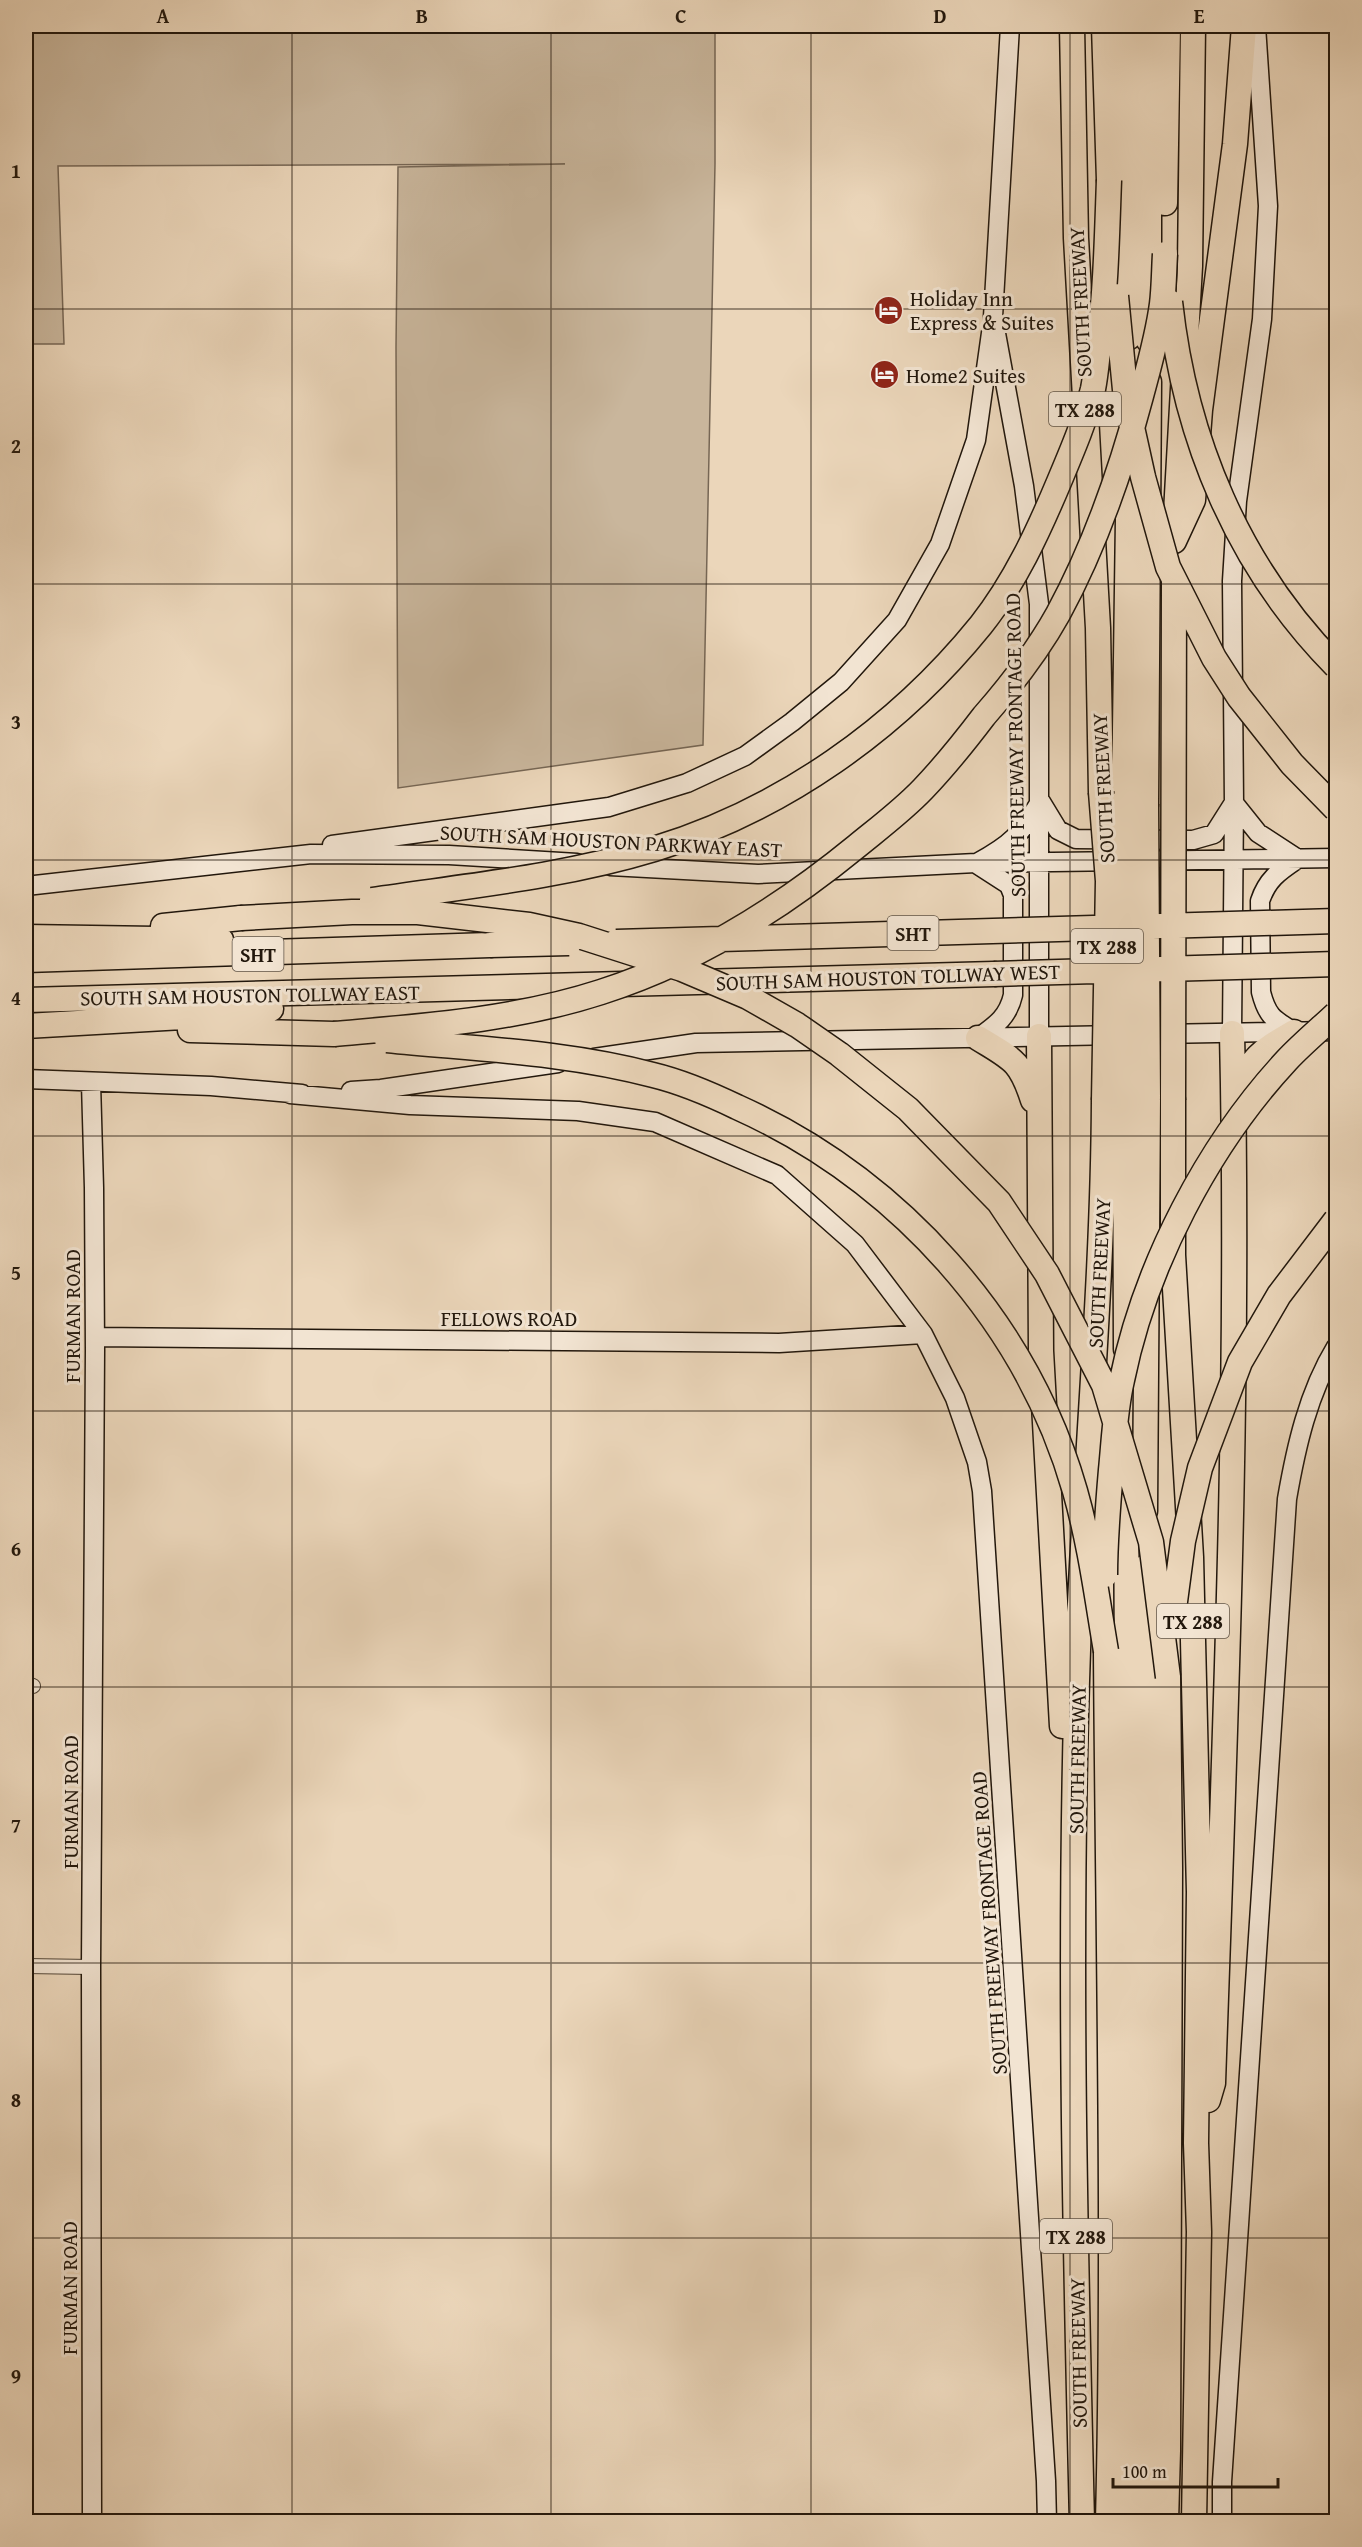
<svg xmlns="http://www.w3.org/2000/svg" width="1362" height="2547" viewBox="0 0 1362 2547" font-family="'Gentium Book Plus',serif">
<style>
.green{fill:#c9b69c;stroke:#766654;stroke-width:1.5}
.lines{fill:none;stroke-linecap:round;stroke-linejoin:round}
.street-casing{stroke:#544738;stroke-width:16}
.secondary-casing{stroke:#22170c;stroke-width:21}
.highway-casing{stroke:#22170c;stroke-width:27}
.street{stroke:#f2e4d2;stroke-width:14}
.secondary{stroke:#f2e4d2;stroke-width:18}
.highway{stroke:#ebd6ba;stroke-width:24}
.highway-bridge-casing{stroke:#22170c;stroke-width:27;stroke-linecap:butt}
.highway-bridge{stroke:#ebd6ba;stroke-width:24}
.grid{fill:none;stroke:#22170c;stroke-width:1.5;stroke-opacity:0.55}
.labels{text-anchor:middle;dominant-baseline:central;stroke-width:6;stroke-linejoin:round;paint-order:stroke}
.shield{fill:#f2e4d2;stroke:#605447;stroke-width:1.5}
.shield-label{font-size:20px;font-weight:bold;fill:#22170c}
.poi-label{font-size:21px;fill:#22170c;stroke:#f2e4d2;text-anchor:start}
.street-label{font-size:21px;fill:#22170c;stroke:#f2e4d2}
.neatline{fill:none;stroke:#22170c;stroke-width:2}
.grid-label{font-size:20px;text-anchor:middle;font-weight:bold;fill:#22170c}
</style>
<rect width="100%" height="100%" fill="#ebd6ba"/>
<filter id="stains"><feTurbulence type="fractalNoise" baseFrequency=".00333" numOctaves="4"/><feColorMatrix values="0 0 0 0 .2 0 0 0 0 .09 0 0 0 0 .02 0 0 0 .5 -.17"/></filter>
<radialGradient id="worn" r=".72"><stop offset=".6" stop-color="#630" stop-opacity="0"/><stop offset="1" stop-color="#630" stop-opacity=".3"/></radialGradient>
<!-- green -->
<path class="green" d="M26,26H715V164L703,745L398,788L396,347L398,167L565,164L58,166L64,344H26Z"/>
<g class="lines">
<defs>
<path id="street" d="M26,1684L33,1686
M26,1966L91,1967"/>
<path id="secondary" d="M1010,26L993,317L1024,486L1039,604V1036
M1041,802L1058,830L1076,839L1193,840L1214,834L1233,804
M1234,803L1258,833L1298,859
M332,845L609,807L687,783L745,756L792,722L841,682L897,620L940,544L976,440L991,333
M977,863C1012,844 1020,835 1040,802
M610,866L758,874L976,863L1336,858
M26,886L311,854L449,855L577,863
M1294,1032C1273,1019 1267,1016 1261,992L1260,901C1267,880 1278,872 1296,860
M1232,1033L1234,803L1232,581L1237,501L1262,319L1268,206L1256,26
M1160,1034L1336,1031
M978,1038C996,1025 1008,1017 1013,995V895L1009,885L978,865
M594,1058L696,1043L1118,1035
M26,1079L211,1086L302,1094
M91,1083L94,1188L95,1350L91,1967L92,2522
M351,1091L381,1089L558,1063
M290,1094L410,1105L578,1111L655,1122L777,1175L855,1244L923,1334L955,1398L977,1462L982,1491L1046,2481L1047,2522
M95,1337L779,1343L923,1334
M1222,2522V2482L1287,1499C1296,1447 1308,1393 1336,1347"/>
<path id="highway" d="M1072,26L1076,238L1098,628L1101,792
M1104,26L1109,180
M1126,26L1129,337
M1165,203L1168,26
M1149,341V26
M1175,530L1190,266L1193,26
M1174,541L1193,500L1200,410L1235,144L1244,26
M1124,801L1129,447
M1146,804L1149,382
M163,926L241,918
M26,937L221,940
M26,960L490,945
M26,1000L994,974
M26,1026L200,1016L271,1009
M190,1030L334,1034
M1039,1036L1041,1351L1062,1726
M978,1038C1012,1059 1020,1060 1033,1100
M1234,1094C1254,1056 1258,1053 1294,1032
M1125,1097L1126,1349
M1173,1100V1255L1191,1557L1199,1892L1196,2143L1199,2232L1194,2522
M1126,1471L1131,2522
M1145,1511L1148,1098
M1146,1567L1149,1840V2522
M1106,1651C1108,1941 1115,2232 1108,2522
M1208,2100L1213,2083C1225,1733 1240,1383 1232,1033
M1082,2522C1075,2231 1068,1940 1078,1650C1085,1466 1103,1284 1104,1100
M1166,2522L1168,2451L1170,1868L1168,1677"/>
</defs>
<!-- street casing -->
<use href="#street" class="street-casing"/>
<!-- secondary casing -->
<use href="#secondary" class="secondary-casing"/>
<!-- highway casing -->
<use href="#highway" class="highway-casing"/>
<!-- street -->
<use href="#street" class="street"/>
<!-- secondary -->
<use href="#secondary" class="secondary"/>
<!-- highway -->
<use href="#highway" class="highway"/>
<defs>
<path id="highway-bridge" d="M1116,296L1126,400L1143,477L1168,567L1214,658L1239,697L1292,764L1336,809
M1170,302C1185,439 1238,567 1336,666
M1101,792L1108,881L1104,1100
M1124,801L1125,1097
M1146,804L1148,1098
M372,900C466,886 562,877 654,849C782,810 897,729 981,625C1015,582 1038,532 1059,482C1072,451 1085,421 1093,389C1096,374 1097,358 1099,343C1106,289 1107,234 1109,180
M241,918L352,912H418L529,925L579,936L682,969L748,997L797,1025L839,1054L908,1109L999,1202L1047,1274L1104,1385L1151,1542L1168,1677
M616,942L1336,921
M490,945L569,943
M994,974L1336,964
M334,1034C423,1026 515,1020 601,992C696,962 780,909 857,846C879,828 903,810 923,789C945,766 965,741 984,716C1011,685 1038,650 1058,614C1095,546 1121,471 1141,396C1149,366 1158,335 1162,304C1164,288 1164,270 1165,254
M387,1040C476,1049 566,1052 653,1075C682,1082 710,1094 737,1107C897,1179 1026,1320 1075,1491C1090,1543 1097,1598 1106,1651
M1173,1100L1174,583
M1105,1575C1105,1540 1108,1505 1111,1470C1114,1440 1115,1410 1122,1380C1145,1266 1208,1145 1287,1060C1302,1044 1320,1029 1336,1014
M1172,1624L1183,1541L1200,1468L1240,1362L1279,1295L1336,1220"/>
</defs>
<!-- highway-bridge casing -->
<use href="#highway-bridge" class="highway-bridge-casing"/>
<!-- highway-bridge -->
<use href="#highway-bridge" class="highway-bridge"/>
</g>
<!-- grid -->
<path class="grid" d="M292,26V2522M551,26V2522M811,26V2522M1070,26V2522M26,309H1336M26,584H1336M26,860H1336M26,1136H1336M26,1411H1336M26,1687H1336M26,1963H1336M26,2238H1336"/>
<!-- icons -->
<defs>
<symbol id="hotel-disc" viewBox="-11 -11 22 22"><circle r="9.5" fill="#8f2418" stroke="#f2e4d2"/><path d="M-6-4.5h1.5V1H6V5H4.5V3h-9V5H-6ZM-4 0a1.8 1.8 0 1 1 3.6 0ZM.5 0V-2.5h3Q6-2.5 6 0Z" fill="#fff"/></symbol>
</defs>
<g fill-rule="evenodd">
<use href="#hotel-disc" x="872" y="294" width="33" height="33"/>
<use href="#hotel-disc" x="868" y="358" width="33" height="33"/>
</g>
<g class="labels">
<!-- shield labels -->
<g class="shield">
<rect x="1049" y="392" width="72" height="34" rx="4.5"/>
<rect x="887.5" y="916" width="51" height="34" rx="4.5"/>
<rect x="1071" y="929" width="72" height="34" rx="4.5"/>
<rect x="232.5" y="937" width="51" height="34" rx="4.5"/>
<rect x="1157" y="1604" width="72" height="34" rx="4.5"/>
<rect x="1040" y="2219" width="72" height="34" rx="4.5"/>
</g>
<g class="shield-label">
<text x="1085" y="409">TX 288</text>
<text x="913" y="933">SHT</text>
<text x="1107" y="946">TX 288</text>
<text x="258" y="954">SHT</text>
<text x="1193" y="1621">TX 288</text>
<text x="1076" y="2236">TX 288</text>
</g>
<!-- poi labels -->
<g class="poi-label">
<text x="910" y="298">Holiday Inn<tspan x="910" dy="24">Express &amp; Suites</tspan></text>
<text x="906" y="375">Home2 Suites</text>
</g>
<!-- street labels -->
<g class="street-label">
<text transform="translate(1080 302) rotate(-93)">SOUTH FREEWAY</text>
<text transform="translate(1015 745) rotate(-91)">SOUTH FREEWAY FRONTAGE ROAD</text>
<text transform="translate(1103 788) rotate(-93)">SOUTH FREEWAY</text>
<text transform="translate(611 841) rotate(3)">SOUTH SAM HOUSTON PARKWAY EAST</text>
<text transform="translate(888 977) rotate(-2)">SOUTH SAM HOUSTON TOLLWAY WEST</text>
<text transform="translate(250 995) rotate(-1)">SOUTH SAM HOUSTON TOLLWAY EAST</text>
<text transform="translate(1099 1273) rotate(-87)">SOUTH FREEWAY</text>
<text transform="translate(72 1316) rotate(-90)">FURMAN ROAD</text>
<text x="509" y="1318">FELLOWS ROAD</text>
<text transform="translate(1077 1759) rotate(-89)">SOUTH FREEWAY</text>
<text transform="translate(70 1802) rotate(-90)">FURMAN ROAD</text>
<text transform="translate(989 1923) rotate(-94)">SOUTH FREEWAY FRONTAGE ROAD</text>
<text transform="translate(69 2288) rotate(-90)">FURMAN ROAD</text>
<text transform="translate(1078 2353) rotate(-91)">SOUTH FREEWAY</text>
</g>
</g>
<!-- margin -->
<rect width="1362" height="2547" fill="none" stroke="#ebd6ba" stroke-width="66"/>
<!-- scale -->
<path d="M1113 2478v9h165v-9" fill="none" stroke="#22170c" stroke-width="3"/>
<text x="1122" y="2478" font-size="18" fill="#22170c" stroke="#f2e4d2" stroke-width="4.5" paint-order="stroke">100 m</text>
<rect x="33" y="33" width="1296" height="2481" class="neatline"/>
<g class="grid-label">
<text x="163" y="23">A</text>
<text x="422" y="23">B</text>
<text x="681" y="23">C</text>
<text x="940" y="23">D</text>
<text x="1199" y="23">E</text>
<text x="16" y="178">1</text>
<text x="16" y="453">2</text>
<text x="16" y="729">3</text>
<text x="16" y="1005">4</text>
<text x="16" y="1280">5</text>
<text x="16" y="1556">6</text>
<text x="16" y="1832">7</text>
<text x="16" y="2107">8</text>
<text x="16" y="2383">9</text>
</g>
<rect width="100%" height="100%" filter="url(#stains)"/>
<rect width="100%" height="100%" fill="url(#worn)"/>
</svg>
